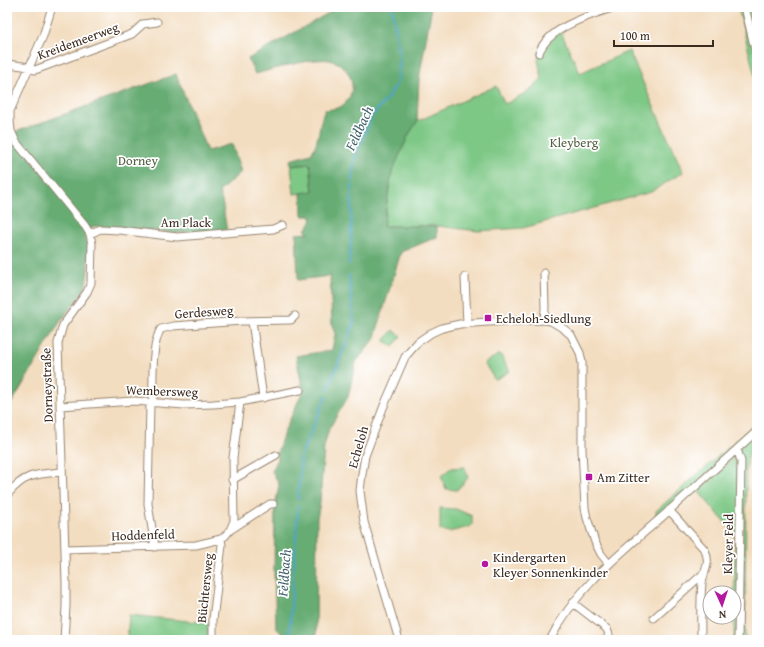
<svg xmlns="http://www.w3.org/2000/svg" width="764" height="647" viewBox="0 0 764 647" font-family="'Gentium Book Plus',serif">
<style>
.green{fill:#7ec886;stroke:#5c7952}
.forest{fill:#66ac73;stroke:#506b48}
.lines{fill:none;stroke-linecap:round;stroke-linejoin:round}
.stream{stroke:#4da5ca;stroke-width:2}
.minor-casing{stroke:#97846f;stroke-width:9}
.minor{stroke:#fff;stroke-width:7}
.poi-dot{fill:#b5179e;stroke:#fff;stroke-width:1.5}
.labels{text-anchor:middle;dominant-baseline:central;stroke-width:3.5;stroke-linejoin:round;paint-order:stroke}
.street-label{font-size:13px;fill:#3b2a1e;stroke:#fff}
.park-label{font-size:13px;fill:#526142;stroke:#fff}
.poi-label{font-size:13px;fill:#3b2a1e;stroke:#fff;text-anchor:start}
.water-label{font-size:14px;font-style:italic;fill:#43616b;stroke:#fff}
</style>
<rect width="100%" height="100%" fill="#fff"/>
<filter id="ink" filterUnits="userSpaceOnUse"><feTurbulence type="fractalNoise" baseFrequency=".025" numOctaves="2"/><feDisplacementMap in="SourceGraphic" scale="8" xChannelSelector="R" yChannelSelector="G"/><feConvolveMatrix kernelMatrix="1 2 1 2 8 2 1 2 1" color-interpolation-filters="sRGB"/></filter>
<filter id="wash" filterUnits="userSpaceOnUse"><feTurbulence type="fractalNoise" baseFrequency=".012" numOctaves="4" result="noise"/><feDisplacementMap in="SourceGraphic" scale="16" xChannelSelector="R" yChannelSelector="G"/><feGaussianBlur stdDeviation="0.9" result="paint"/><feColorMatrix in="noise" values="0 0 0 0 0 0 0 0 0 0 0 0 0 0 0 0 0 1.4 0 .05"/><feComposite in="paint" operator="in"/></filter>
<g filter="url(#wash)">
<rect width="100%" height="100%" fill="#f3ddc0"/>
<!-- green -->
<path class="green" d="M738,7H757V85Z
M560,30L580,73L629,51L683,172L651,192L523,228L478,231L437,226H383L392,172L409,134L415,125L414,118L418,121L496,86L505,104C519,97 532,90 542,78L538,60L539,53Z
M310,164L313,192L294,194L291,166Z
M393,330L401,336L393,347L384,341Z
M500,354L510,371L495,380L484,363Z
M757,422V436C749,446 748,457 746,470L745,640H734L735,534L698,491L732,460L731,459L656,518V511Z
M465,467L468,478L457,490L446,489L441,476L451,468Z
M440,508L456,509L472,516V525L469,527L449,532L440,530Z
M129,615L208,623V640H127Z"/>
<!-- forest -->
<path class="forest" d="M331,7H430L431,12L419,79L417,122L409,134L392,172L383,226H437V237L401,252L374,340L356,362L348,397L329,429L324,446L320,503L317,518L316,640H290L279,631L276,626L274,571L275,507L279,484L272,471L278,459L277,453L284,432L303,391L296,356L332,350L335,334L332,325L330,276L298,280L296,234L308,233L305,229L308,228L309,224L312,220L310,216H304L302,215L301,193L313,191L310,164L291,166L290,160L311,154C320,141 318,124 325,110C331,109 339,109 343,105C359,92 352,67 333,61C318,55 272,70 255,74L248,59L332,11Z
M176,74L207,151L232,144L241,172L219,192C224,204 224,217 227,230L176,233L116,227L95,226L84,231L88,245V273L85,289L60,322L7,411V135Z"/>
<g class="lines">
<!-- stream -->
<path class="stream" d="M349,264L351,244L352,178L355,157L372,116L386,100L397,83L400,58L392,7
M328,389L354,323L349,275
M298,500L301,455L326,396
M289,640L298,507"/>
</g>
</g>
<g filter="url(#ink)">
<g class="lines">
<defs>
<path id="minor" d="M52,7L43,36L10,111V122L11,131L16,142L85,226L90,234L92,244L91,283L87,292L63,325L58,343L66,582V606L64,640
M745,7L757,58
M539,53C548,27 591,15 615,7
M7,64L23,66L35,70L132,34L143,24L157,22
M90,234L100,229L119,230L177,237L273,229L283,225
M465,277L467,324
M544,320L545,308L544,273
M252,321L263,398
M150,403L148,504L155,547
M153,403C153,385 151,343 161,329L173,326L242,321L291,320L295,316
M60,406L134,401L184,405L213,404L240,402L300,390
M737,449L741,461L738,640
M232,480L276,455
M7,495C24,474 36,474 62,472
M669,510L705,550C711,565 704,569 702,583C700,602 701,621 701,640
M230,530L270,504H273
M65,549L196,545L221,539L225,536L230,530L234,521L233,458L240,402
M573,603L607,629L609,635L606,640
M654,618L704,573
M213,640V620L222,545L221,539
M399,640L364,522L360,491L362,474L365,456L383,408L405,357L418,342L431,333L442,328L460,324L488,322L544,320L551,321L564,329L571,335L580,353L582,363V449L585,508L587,518L595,542L601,554L609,564
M550,640C575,589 620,554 662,517C694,488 726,459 757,431"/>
</defs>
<!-- minor casing -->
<use href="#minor" class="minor-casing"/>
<!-- minor -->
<use href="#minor" class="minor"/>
</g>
</g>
<!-- markers -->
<g class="poi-dot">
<rect x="484" y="314" width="8" height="8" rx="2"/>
<rect x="585" y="473" width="8" height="8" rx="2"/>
<circle cx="485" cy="564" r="4"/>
</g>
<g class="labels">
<!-- street labels -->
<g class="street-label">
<text transform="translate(78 41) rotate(-20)">Kreidemeerweg</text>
<text x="186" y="222">Am Plack</text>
<text transform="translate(204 312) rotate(-4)">Gerdesweg</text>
<text transform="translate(47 385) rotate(-92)">Dorneystraße</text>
<text transform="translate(162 391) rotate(2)">Wembersweg</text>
<text transform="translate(358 447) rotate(-74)">Echeloh</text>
<text transform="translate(143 535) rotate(-2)">Hoddenfeld</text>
<text transform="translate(728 544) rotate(-89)">Kleyer Feld</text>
<text transform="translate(205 588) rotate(-84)">Büchtersweg</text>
</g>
<!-- park labels -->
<g class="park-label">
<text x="574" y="142">Kleyberg</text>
<text x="138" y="160">Dorney</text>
</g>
<!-- poi labels -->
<g class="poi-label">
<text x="496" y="318">Echeloh-Siedlung</text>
<text x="597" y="477">Am Zitter</text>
<text x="493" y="557">Kindergarten<tspan x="493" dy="15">Kleyer Sonnenkinder</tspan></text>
</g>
<!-- water labels -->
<g class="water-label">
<text transform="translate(359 128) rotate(-65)">Feldbach</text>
<text transform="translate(284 573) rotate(-86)">Feldbach</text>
</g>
</g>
<!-- margin -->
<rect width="764" height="647" fill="none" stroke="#fff" stroke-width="24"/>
<!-- north arrow -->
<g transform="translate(722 605) rotate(177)"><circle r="19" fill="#ffffff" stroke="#b1aaa5"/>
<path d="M0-3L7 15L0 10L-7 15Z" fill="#b5179e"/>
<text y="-6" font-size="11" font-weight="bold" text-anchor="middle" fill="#3b2a1e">N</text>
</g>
<!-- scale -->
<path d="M614 40v6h99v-6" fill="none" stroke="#3b2a1e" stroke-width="2"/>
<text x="620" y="40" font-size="12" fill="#3b2a1e" stroke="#ffffff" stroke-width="3" paint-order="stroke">100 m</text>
</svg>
